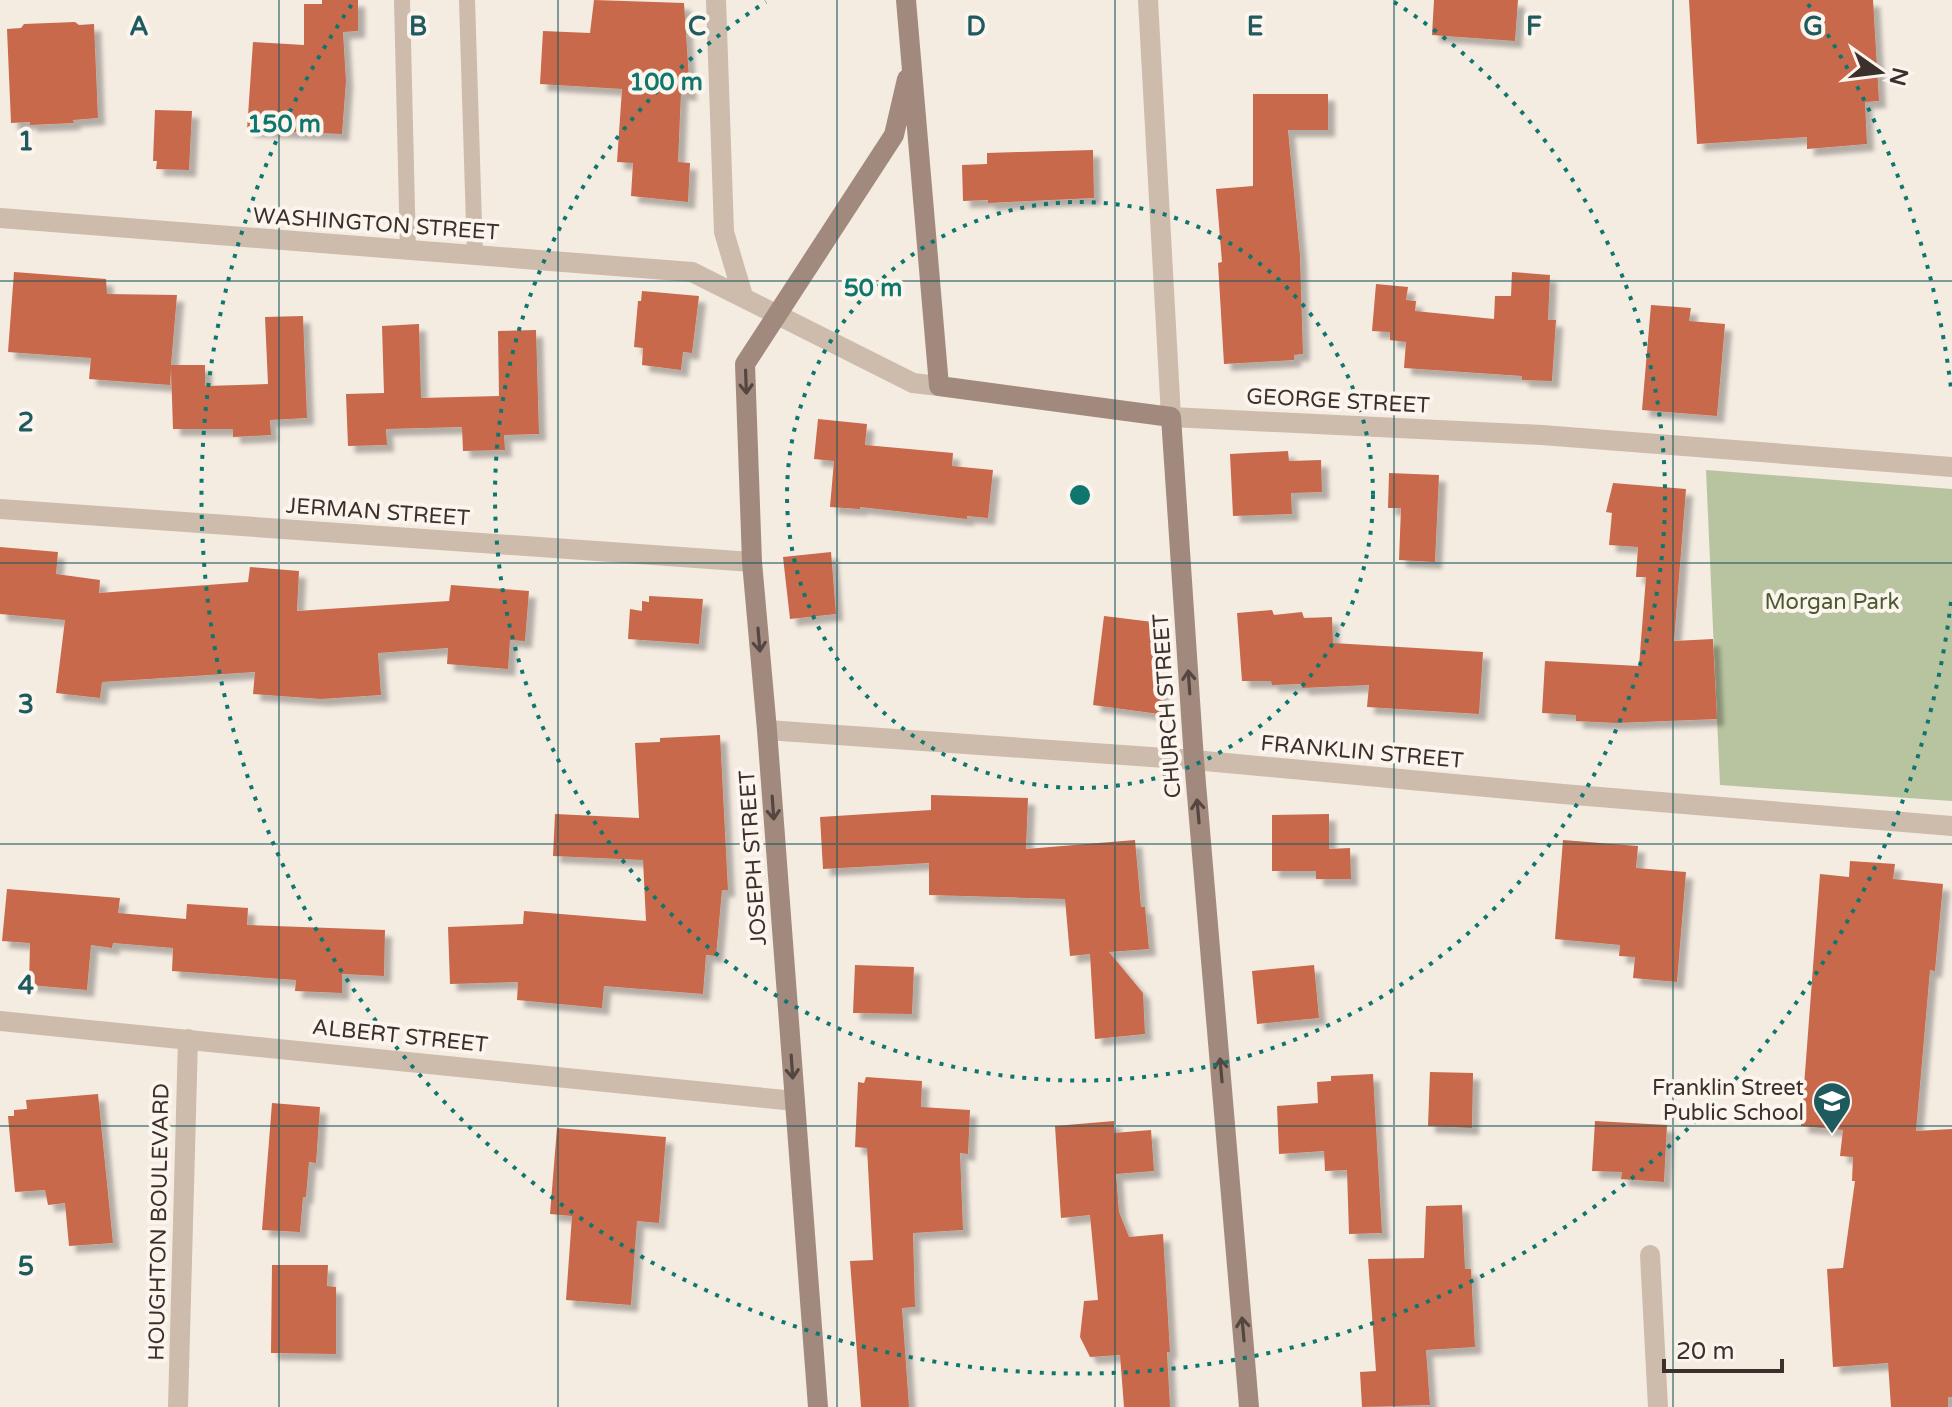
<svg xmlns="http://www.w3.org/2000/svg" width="1952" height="1407" viewBox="0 0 1952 1407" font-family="'Varela Round',sans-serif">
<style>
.green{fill:#b8c4a0}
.building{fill:#c8694b;filter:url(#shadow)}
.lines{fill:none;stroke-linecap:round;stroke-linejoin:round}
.lane{stroke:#cdbbac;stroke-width:16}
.street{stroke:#cdbbac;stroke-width:20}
.secondary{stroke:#a18a7d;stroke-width:20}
.oneway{stroke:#544640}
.grid{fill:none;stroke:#1f5a5e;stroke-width:2;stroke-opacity:0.55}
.ring{fill:none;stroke:#0f766e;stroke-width:4;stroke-dasharray:4 8}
.labels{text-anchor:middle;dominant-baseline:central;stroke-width:8;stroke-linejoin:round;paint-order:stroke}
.street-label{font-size:22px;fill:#3b302b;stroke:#fbf5ee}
.park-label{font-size:22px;fill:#4a5a2e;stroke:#fbf5ee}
.poi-label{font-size:22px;fill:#3b302b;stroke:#fbf5ee;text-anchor:end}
.grid-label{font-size:26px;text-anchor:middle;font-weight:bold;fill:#1f5a5e;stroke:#fbf5ee;stroke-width:8;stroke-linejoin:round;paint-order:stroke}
.centre{fill:#0f766e;stroke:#fbf5ee;stroke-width:4}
.ring-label{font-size:24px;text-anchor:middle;font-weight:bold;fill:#0f766e;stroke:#fbf5ee;stroke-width:8;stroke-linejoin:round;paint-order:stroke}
</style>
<defs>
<filter id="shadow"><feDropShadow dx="7" dy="7" stdDeviation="2" flood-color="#0004"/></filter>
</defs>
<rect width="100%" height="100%" fill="#f4ebe1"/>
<!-- green -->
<path class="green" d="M1706,470L1952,489V801L1720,785Z"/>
<!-- building -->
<path class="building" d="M322,0H358V31L343,32L346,81L342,134L247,130L253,42L304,45V4H322Z
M594,0L684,3L690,94L681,93L678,162L690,163L688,202L631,196L633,163L617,162L622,89L540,84L543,31L590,33Z
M1434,0H1518L1515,41L1432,35Z
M1689,0H1873L1879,101L1865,102L1867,144L1807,149V137L1697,144Z
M75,22L79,25L94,24L98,118L73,120L74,123L30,125V122L11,123L7,29L21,28L24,24Z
M1253,94H1328V130H1288L1300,256L1303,354L1294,355V360L1224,364L1218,263L1222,262L1216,189L1253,186Z
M155,110L192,111L189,170L156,169L157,161H153Z
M1093,150L1094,198L988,203V200L963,201L962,165L987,164V153Z
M14,272L106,279L107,294L177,295L171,365H205V386L268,384L265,317L303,316L307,418L270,420L271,435L233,437V429H173L171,369L170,385L89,379L91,358L8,352Z
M1512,272L1550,275L1548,320H1556L1552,381L1522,380V376L1404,368L1406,342L1390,340V332L1372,331L1376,284L1408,287L1406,300L1416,301L1415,311L1494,319L1495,296H1511Z
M642,291L699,296L692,353L683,352L681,370L642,365L643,348L634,347L638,301H641Z
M1651,305L1691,308L1689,321L1725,324L1717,416L1642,410Z
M419,324L421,398L499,396L498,331L536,330L539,434L504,435L505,450L463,451L462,427L386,429L387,445L348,446L346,394L384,393L382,326Z
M818,419L867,424L865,445L953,453L952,466L993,470L988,518L967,516V519L860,507V509L830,507L834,461L814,459Z
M1288,451L1289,461L1321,460L1322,492L1291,493L1292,514L1233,516L1230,454Z
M1389,473L1439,475L1435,562L1399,560L1401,508H1388Z
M1613,483L1686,489L1674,641L1713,639L1717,719L1617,723L1576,721V715L1542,713L1545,661L1639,666L1646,577H1636L1638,547L1609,545L1612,513L1606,512Z
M0,547L58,552L56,574L100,580L99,593L248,582L250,567L299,571L297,611L449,601L451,585L529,591L525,641L510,640L508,669L447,664L448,648L378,653L381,695L321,699L253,694L255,672L102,682L100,698L56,693L65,620L0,614Z
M831,552L836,614L790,619L783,557Z
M649,596L703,599L699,644L628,639L630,609L642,611V601L649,602Z
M1272,610L1274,615L1302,612L1304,618L1332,617L1333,643L1483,652L1479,714L1367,707L1369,685L1302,688L1301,684L1272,685L1271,681H1242L1237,613Z
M1104,616L1161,623L1156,664L1165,666L1159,714L1093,705Z
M720,735L728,890H722L716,956L706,955L703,994L604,986L602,1008L517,1000L518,982L450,984L448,927L523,924L524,911L646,921L643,860L553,856L555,814L639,818L635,743L660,742V738Z
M931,795L1028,798L1026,849L1135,840L1141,907H1145L1149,949L1109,952L1143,993L1145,1034L1095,1039L1090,954L1070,956L1065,899L929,895V863L823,869L820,817L931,810Z
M1329,814V849L1350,848L1351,879H1316V871H1272V815Z
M1563,840L1638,846L1636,868L1686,872L1677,982L1633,978L1635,957L1619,956L1620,945L1555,939Z
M1850,861L1895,864L1893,879L1943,884L1935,971L1930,970L1916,1131L1952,1129V1397H1948V1407H1891L1888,1363L1833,1367L1827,1269L1843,1268L1855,1181H1852L1853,1157L1840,1156L1843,1130L1801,1126L1820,874L1849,877Z
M7,889L120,898L118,913L186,919L187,904L248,908L247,925L385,930L384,976L342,974V993L295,991L296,980L172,971L173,948L113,943L112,948L91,945L87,990L29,985L30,943L2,941Z
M855,965L914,967L912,1014L853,1013Z
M1314,965L1319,1018L1257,1024L1252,971Z
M1430,1072L1473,1073L1472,1128L1428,1126Z
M1373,1074L1382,1233L1349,1234L1347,1170L1325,1171L1324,1151L1279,1154L1277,1106L1318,1103L1317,1082L1331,1081V1076Z
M866,1077L922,1081L921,1107L970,1110L968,1154L960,1153L963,1230L913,1233L915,1307L902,1308L909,1407H861L850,1261L873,1260L867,1148L855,1147L858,1082L864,1083Z
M98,1094L113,1243L69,1246L65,1203L48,1205L45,1190L15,1192L8,1116H14V1110L27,1109L26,1100Z
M272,1103L320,1107L316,1163L309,1162L306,1197H303L300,1232L262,1230Z
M1114,1121V1133L1151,1130L1154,1171L1116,1174L1119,1212L1129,1237L1163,1234L1170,1352H1167L1170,1407H1124L1120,1355L1090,1357L1080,1337L1084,1301L1098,1300L1090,1215L1061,1218L1055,1126Z
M1595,1121L1667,1125L1664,1182L1621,1179L1622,1172L1592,1171Z
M557,1128L666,1137L659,1223L637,1221L631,1305L566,1300L572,1216L550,1214Z
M1462,1205L1465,1269H1471L1475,1347L1426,1350L1430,1405L1362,1407L1360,1372L1376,1371L1368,1259L1424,1258L1426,1206Z
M272,1265H328L327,1286L336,1287V1354L271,1353Z"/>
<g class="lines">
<!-- lane -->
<path class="lane" d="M402,0L408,251
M467,0L475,256"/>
<!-- street -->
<path class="street" d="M716,0L724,232L743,296
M1148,0L1171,417L1542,435L1952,467
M0,218L692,272L913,383L939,386
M0,509L752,562
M767,730L1194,760L1563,794L1952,826
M0,1021L795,1101
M1650,1255L1658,1407
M178,1407L188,1039"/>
<!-- secondary -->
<path class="secondary" d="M906,0L939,386L1171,417L1194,760L1249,1407
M818,1407L767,730L752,562L745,364L894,135L907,79"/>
</g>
<!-- one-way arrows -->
<defs><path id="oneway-shaft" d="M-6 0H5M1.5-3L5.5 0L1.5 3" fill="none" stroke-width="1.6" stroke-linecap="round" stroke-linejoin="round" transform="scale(2)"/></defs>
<g class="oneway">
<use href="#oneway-shaft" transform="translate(746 382) rotate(88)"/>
<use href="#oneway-shaft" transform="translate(759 640) rotate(85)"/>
<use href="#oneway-shaft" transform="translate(1189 682) rotate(-94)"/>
<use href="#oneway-shaft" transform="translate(773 808) rotate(86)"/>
<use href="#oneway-shaft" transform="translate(1198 811) rotate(-95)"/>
<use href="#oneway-shaft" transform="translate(792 1067) rotate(86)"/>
<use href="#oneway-shaft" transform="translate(1221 1070) rotate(-95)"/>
<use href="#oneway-shaft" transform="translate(1243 1329) rotate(-95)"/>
</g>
<!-- grid -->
<path class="grid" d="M279,0V1407M558,0V1407M837,0V1407M1115,0V1407M1394,0V1407M1673,0V1407M0,281H1952M0,563H1952M0,844H1952M0,1126H1952"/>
<!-- distance rings -->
<g class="ring">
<circle cx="1080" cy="495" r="293"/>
<path d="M1394 2A585 585 0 1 1 766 2"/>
<path d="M1951 602A878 878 0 1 1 352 4M1808 4A878 878 0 0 1 1951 388"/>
</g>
<!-- icons -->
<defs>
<symbol id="school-pin" viewBox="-11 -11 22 30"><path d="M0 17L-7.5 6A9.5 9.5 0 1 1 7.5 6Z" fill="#1f5a5e" stroke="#fbf5ee"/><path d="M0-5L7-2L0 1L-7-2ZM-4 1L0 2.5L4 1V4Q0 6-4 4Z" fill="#fff"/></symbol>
</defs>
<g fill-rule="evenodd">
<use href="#school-pin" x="1810" y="1079" width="44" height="60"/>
</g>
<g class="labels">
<!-- street labels -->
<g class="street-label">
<text transform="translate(376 224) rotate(4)">WASHINGTON STREET</text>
<text transform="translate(1338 401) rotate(3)">GEORGE STREET</text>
<text transform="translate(378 512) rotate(4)">JERMAN STREET</text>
<text transform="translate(1167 706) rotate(-94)">CHURCH STREET</text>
<text transform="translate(1362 752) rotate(5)">FRANKLIN STREET</text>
<text transform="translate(753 858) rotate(-94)">JOSEPH STREET</text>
<text transform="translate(400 1036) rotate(6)">ALBERT STREET</text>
<text transform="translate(159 1222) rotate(-89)">HOUGHTON BOULEVARD</text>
</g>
<!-- park labels -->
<g class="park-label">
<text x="1832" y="602">Morgan Park</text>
</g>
<!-- poi labels -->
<g class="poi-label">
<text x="1804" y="1088">Franklin Street<tspan x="1804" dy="25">Public School</tspan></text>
</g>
</g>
<g class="grid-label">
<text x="139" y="35">A</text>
<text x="418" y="35">B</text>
<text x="697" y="35">C</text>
<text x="976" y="35">D</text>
<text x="1255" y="35">E</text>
<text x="1534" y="35">F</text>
<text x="1813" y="35">G</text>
<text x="26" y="150">1</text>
<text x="26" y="431">2</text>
<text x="26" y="713">3</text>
<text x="26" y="994">4</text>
<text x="26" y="1275">5</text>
</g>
<circle cx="1080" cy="495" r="12" class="centre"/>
<g class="ring-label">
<text x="666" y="90">100 m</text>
<text x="284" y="132">150 m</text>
<text x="873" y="296">50 m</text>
</g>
<!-- north arrow -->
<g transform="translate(1880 72) rotate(104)" stroke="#fbf5ee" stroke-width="6" paint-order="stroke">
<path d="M0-6L14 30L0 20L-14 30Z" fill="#3b302b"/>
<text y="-12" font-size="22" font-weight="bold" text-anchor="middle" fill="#3b302b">N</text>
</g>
<!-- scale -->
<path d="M1664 1359v12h118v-12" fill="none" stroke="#3b302b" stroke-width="4"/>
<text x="1676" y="1359" font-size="24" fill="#3b302b" stroke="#fbf5ee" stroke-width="6" paint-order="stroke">20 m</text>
</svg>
